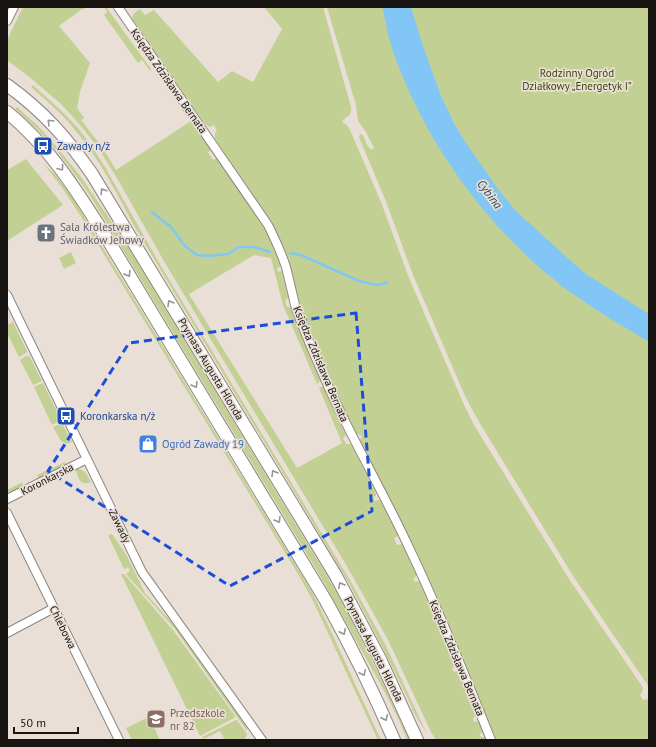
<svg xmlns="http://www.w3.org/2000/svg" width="656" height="747" viewBox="0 0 656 747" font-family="'PT Sans',sans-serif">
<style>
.green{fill:#c2d094}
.water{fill:#82c6f5}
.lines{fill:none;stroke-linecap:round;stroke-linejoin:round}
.stream{stroke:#82c6f5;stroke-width:2.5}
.street-casing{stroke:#8f857d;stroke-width:10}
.secondary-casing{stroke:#8f857d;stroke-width:14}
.street{stroke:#fff;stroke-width:8}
.secondary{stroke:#fff;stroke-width:12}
.oneway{stroke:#979594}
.marked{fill:none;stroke:#1d4ed8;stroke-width:3;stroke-dasharray:8 5;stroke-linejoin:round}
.labels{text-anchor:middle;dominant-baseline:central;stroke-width:3.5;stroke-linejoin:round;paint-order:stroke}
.park-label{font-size:11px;fill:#3b4600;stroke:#eadfd6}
.street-label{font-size:11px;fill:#181411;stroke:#eadfd6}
.transit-label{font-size:11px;fill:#164399;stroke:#eadfd6;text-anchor:start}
.worship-label{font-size:11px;fill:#5b616d;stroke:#eadfd6;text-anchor:start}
.shop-label{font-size:11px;fill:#366cbe;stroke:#eadfd6;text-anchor:start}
.education-label{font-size:11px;fill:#785e54;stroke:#eadfd6;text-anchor:start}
.water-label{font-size:12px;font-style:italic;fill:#224860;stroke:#eadfd6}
</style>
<rect width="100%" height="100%" fill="#eadfd6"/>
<!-- green -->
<path class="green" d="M23,7H89L81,10L59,26L90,63L80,92L77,108L84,118L81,120L102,147L116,170L191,121L210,148V151L208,152L213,160L217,158C230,176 284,249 280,267L277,268L278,272L281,271L282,272L288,298L285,300L287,307H289L291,308L302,337L320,380L319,382L317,384L283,305L271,258L254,255L189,294L297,468L342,443L319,388L321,387H324L346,435L343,438L346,444H351L376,494V496L373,497L375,501L378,500H380L398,534L397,537L394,538L397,545L402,544L417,575L413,579L415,582L418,581L420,582L455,666L452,669L454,672L456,671L458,672L476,716L475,717L473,718L474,722L477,721C480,723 483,729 482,733L479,734L481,737H485L486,740H436L431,732L389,642L366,600L345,563L165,263L118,180L99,149L81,126L61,104L28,76L8,61L7,40Z
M104,7H106L151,69L150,71L142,60L138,63L104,15L107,12Z
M264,7H323L351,107C352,117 347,115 342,122L347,125L350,130L381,202L409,278L465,407L474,425L569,579L642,686L643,690L640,695L643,700L649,699V740H496L435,593L413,545L359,440L362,437L360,434L358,435L355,434L311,336L302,311L288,258L281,241L274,226L262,208L215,139V133L217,131L214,125L210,127L205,124L133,20C131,14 136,12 140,9L145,15L154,10L218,82L232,71L253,82L282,29Z
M327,7H396L432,132L649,338V687L573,576L479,422L465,396L413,275L385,199L359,137L360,134L363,135L367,145L371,150L374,148L366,132L358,121L356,105Z
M402,7H649V330L514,230L403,32Z
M33,85C48,99 64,112 78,128C88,140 96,153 105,167L161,266L351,582L385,644L427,734L414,713L409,701L382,646L349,583L133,224C116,192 99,158 75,130C62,114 46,100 31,87Z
M17,107L39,127L56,146L81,177L124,240L336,591C362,640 387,689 409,740H407L398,718L382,687L319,574L91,197C77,177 62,156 45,137C36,127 25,118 15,109Z
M26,159L63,205L7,241V170Z
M43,163L56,175L74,200L313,594L329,627L381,740H378L326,629L313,601L301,579L82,218L63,189Z
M71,252L76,263L64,269L59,258Z
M13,322L27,351L26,353L19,357L7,333V325Z
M26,356L30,357L42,381L33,385L20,360Z
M43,383L61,420L52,425L34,387Z
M62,423L72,442L67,444L61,441L53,427Z
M65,462L67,466L39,479L37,475Z
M75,469C84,468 87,474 91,482C80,487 79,478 75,469Z
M23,482C21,490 15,493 7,492V490Z
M112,534L127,556L145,593L175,626L245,724L247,728V731L175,629L126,574L130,571L128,567L124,569L108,535Z
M121,574H124L173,630L235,716L234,718L200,736Z
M149,717L160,740H132L126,728Z
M237,720L247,734L245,740H225L220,731L204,739L202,737L236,720Z"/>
<!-- water -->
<path class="water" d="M382,7H411L423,46L441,96L454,123L464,140L498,189L516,211L571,261L586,274L649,314V342L604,315L560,285C555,279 547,275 541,269C525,255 509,239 494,222C450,172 415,114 393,51C388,37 386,22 382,7Z"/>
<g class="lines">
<!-- stream -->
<path class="stream" d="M152,212L171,227L185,246L197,255L209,256L228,254L239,247H254L270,252
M290,253L301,255L359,281L377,285L387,283"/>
<defs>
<path id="street" d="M118,7L268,225C275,239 281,252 286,267C289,279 292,292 295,305C304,333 317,360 328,386C354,443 386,497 412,554C441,615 466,678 491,740
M7,21L14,7
M7,295L142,572L262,740
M7,499L87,459
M7,513L119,740
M7,633L54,608"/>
<path id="secondary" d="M7,85C43,111 67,138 92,174L336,576L380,659L417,740
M7,112C51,148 78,193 108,240L326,601C351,646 374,693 394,740"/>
</defs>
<!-- street casing -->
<use href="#street" class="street-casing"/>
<!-- secondary casing -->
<use href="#secondary" class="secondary-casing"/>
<!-- street -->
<use href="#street" class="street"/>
<!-- secondary -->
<use href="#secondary" class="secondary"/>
</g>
<!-- one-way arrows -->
<defs><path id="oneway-chevron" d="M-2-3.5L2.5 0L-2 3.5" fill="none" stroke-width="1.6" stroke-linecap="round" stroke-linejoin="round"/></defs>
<g class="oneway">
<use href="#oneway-chevron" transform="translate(50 122) rotate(-135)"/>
<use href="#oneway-chevron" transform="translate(61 168) rotate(53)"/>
<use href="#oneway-chevron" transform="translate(103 191) rotate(-122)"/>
<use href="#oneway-chevron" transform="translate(128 274) rotate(59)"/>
<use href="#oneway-chevron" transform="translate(170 303) rotate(-121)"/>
<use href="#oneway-chevron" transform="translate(195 385) rotate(59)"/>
<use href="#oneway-chevron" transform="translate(274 473) rotate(-121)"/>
<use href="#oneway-chevron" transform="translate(278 520) rotate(59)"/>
<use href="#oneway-chevron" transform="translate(341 585) rotate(-119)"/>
<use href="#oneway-chevron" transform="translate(343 632) rotate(63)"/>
<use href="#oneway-chevron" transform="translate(363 673) rotate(64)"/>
<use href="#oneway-chevron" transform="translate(385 718) rotate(65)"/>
</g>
<!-- marked area -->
<path class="marked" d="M356,313L372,511L230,586L48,471L129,343Z"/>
<!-- icons -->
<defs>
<symbol id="bus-square" viewBox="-11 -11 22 22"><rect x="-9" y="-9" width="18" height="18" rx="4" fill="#1a4fb4" stroke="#eadfd6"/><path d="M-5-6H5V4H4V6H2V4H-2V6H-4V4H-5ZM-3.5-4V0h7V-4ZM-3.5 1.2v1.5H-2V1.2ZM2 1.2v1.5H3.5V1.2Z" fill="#fff"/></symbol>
<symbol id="church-square" viewBox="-11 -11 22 22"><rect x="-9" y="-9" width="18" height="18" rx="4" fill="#6b7280" stroke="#eadfd6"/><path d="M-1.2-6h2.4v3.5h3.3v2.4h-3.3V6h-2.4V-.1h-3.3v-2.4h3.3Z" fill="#fff"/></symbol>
<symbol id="shop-square" viewBox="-11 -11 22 22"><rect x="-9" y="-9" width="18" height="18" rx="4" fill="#3f7fe0" stroke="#eadfd6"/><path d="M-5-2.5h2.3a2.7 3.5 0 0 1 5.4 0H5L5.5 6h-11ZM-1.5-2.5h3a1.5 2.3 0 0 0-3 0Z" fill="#fff"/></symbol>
<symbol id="school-square" viewBox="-11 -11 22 22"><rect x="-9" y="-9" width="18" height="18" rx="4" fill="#8d6e63" stroke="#eadfd6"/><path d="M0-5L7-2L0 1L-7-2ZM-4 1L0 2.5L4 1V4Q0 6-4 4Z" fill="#fff"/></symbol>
</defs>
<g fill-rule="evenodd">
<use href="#bus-square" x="32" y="135" width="22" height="22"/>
<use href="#church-square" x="35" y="222" width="22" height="22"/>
<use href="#bus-square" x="55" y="405" width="22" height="22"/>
<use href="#shop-square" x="137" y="433" width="22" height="22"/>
<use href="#school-square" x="145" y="708" width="22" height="22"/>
</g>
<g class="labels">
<!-- park labels -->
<g class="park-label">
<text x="577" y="73">Rodzinny Ogród<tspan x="577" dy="13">Działkowy „Energetyk I”</tspan></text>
</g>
<!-- street labels -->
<g class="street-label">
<text transform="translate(169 81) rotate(55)">Księdza Zdzisława Bernata</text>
<text transform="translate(321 364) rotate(67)">Księdza Zdzisława Bernata</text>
<text transform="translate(211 369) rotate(59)">Prymasa Augusta Hlonda</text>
<text transform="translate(47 479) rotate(-27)">Koronkarska</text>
<text transform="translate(120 526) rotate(64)">Zawady</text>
<text transform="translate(63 627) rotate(64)">Chlebowa</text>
<text transform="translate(374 649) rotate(63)">Prymasa Augusta Hlonda</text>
<text transform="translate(457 658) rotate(67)">Księdza Zdzisława Bernata</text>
</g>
<!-- transit labels -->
<g class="transit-label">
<text x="57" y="146">Zawady n/ż</text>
<text x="80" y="416">Koronkarska n/ż</text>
</g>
<!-- worship labels -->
<g class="worship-label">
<text x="60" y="227">Sala Królestwa<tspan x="60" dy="13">Świadków Jehowy</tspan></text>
</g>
<!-- shop labels -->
<g class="shop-label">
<text x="162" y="444">Ogród Zawady 19</text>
</g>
<!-- education labels -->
<g class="education-label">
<text x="170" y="713">Przedszkole<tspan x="170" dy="13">nr 82</tspan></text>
</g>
<!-- water labels -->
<g class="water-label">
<text transform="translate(490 194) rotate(53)">Cybina</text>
</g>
</g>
<!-- border -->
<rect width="656" height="747" fill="none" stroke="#181411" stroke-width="16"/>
<!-- scale -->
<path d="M14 727v6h64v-6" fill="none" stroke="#181411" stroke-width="2"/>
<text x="20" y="727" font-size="12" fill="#181411" stroke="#eadfd6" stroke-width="3" paint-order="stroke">50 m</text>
</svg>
